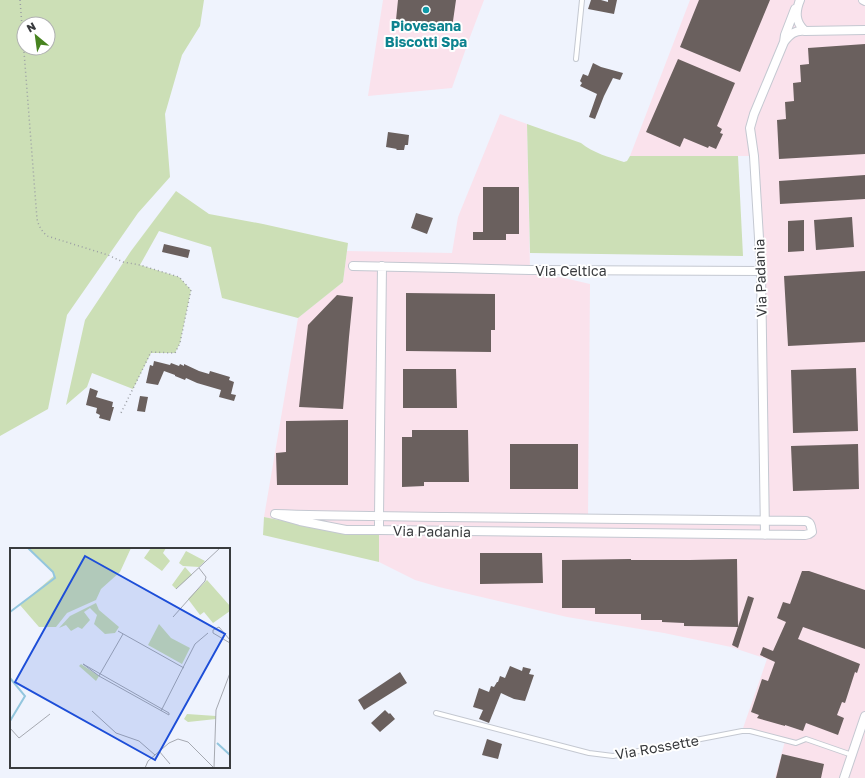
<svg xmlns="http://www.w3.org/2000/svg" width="865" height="778" viewBox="0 0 865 778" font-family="'Golos Text',sans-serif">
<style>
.industrial{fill:#fae2ec}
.green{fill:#ccdfb6;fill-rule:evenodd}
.building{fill:#6a605e}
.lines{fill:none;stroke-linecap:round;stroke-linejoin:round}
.lane-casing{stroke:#c4c8d1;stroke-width:6}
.street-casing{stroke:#c4c8d1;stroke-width:10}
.path{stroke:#9b9ea4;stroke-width:1.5;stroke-dasharray:1 3;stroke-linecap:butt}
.lane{stroke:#fff;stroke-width:4}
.street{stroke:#fff;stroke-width:8}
.culture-dot{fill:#0f9aa8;stroke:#fff;stroke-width:1.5}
.labels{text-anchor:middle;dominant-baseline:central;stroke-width:4;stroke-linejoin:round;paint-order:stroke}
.culture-label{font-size:14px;font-weight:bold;fill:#0d838f;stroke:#fff}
.street-label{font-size:14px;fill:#393b3e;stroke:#fff}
.inset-river{fill:none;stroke:#93c6de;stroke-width:2}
.inset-road{fill:none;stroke:#a6a9b1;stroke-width:1}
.view{fill:#1d4ed8;fill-opacity:0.15;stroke:#1d4ed8;stroke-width:2}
.inset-edge{fill:none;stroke:#393b3e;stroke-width:2}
</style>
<rect width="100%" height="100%" fill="#eff3fd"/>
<!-- industrial -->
<path class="industrial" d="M383,0H484L470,37L452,88L368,96Z
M690,0H865V778H775L785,741L742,731L767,659L731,647L664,633L567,617L439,587L415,580L379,562L378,530L339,532L264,517L298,318L343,282L347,251L452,253L458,217L500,114L527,124L530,270L590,284L588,518L765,520L754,156H630Z"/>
<!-- green -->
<path class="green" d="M0,0H204L200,26L182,55L165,114L170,177L138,213L67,315L48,409L0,436ZM24,24H48V48H24Z
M527,124L581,143C593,153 609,157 624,162L627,161L630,156H738L743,256L530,253Z
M176,191L209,214L263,224L348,243L343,282L298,318L222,298L211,247L159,231L140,265L179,277L191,290L180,343L175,353H151L133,389L92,373L87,387L66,405L85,320L131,251Z
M264,517L339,532L379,530V562L263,535Z"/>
<!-- building -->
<path class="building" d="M398,0H456L452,28L396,20Z
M591,0H601L608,2V0H617L614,14L588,9Z
M699,0H770L740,72L680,47Z
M865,44V154L779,159L777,120L786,119L785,102L794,101L793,83L801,82L800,65L809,64L808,48Z
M678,59L735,83L717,126L722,129L720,133L723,134L716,149L709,146L708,148L684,138L680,147L646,132Z
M593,63L601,67L623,73L620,80L613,78L604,96L595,119L589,117L597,94L580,86L582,83L580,81L583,74L588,76Z
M388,132L409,135L408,145H405L404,150H396L397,149L386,147Z
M865,175V199L780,204L779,181Z
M483,187H519V234H506V240H473V232H483Z
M416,213L433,218L427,234L411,228Z
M852,217L854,247L816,250L814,220Z
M804,220V251L788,252V221Z
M164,244L190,250L188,258L162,252Z
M865,271V342L788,346L784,276Z
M406,293L495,294V330H491V352L406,351Z
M337,295L353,297L349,337L343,409L299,407L308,325Z
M154,361L170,365L171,363L179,366L180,364L184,366V364L199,371L209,374L210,371L230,377L229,380L234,382L231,394L236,395L234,401L219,397L221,390L197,383L186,378L185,380L175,376V375L164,371L158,385L146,383L150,365L153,366Z
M856,368L858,431L793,433L791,370Z
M403,369H456L457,408H403Z
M90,388L98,391L96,397L113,402L112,407H114L110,421L99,418L100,415L96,413L97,408L86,405Z
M140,396L148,397L145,412L137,411Z
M348,420V485H277L276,453L286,452V421Z
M412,430H468L469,482H424V486L402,487V437H412Z
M510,444H578V489H510Z
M858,444L859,489L793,491L791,446Z
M480,553H542L543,583L480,584Z
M631,559V560H690L737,559L738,627L684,626V623L662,622V620H641V614H595V608H562V560Z
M802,571H809L865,590V649L803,627L798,639L860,664L857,673L855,672L845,703L842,702L837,715L844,718L838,735L806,723L803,731L785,725V726L757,718L759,715L751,712L762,679L768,681L775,662L760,655L763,647L773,651L786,622L777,618L783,602L790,604Z
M748,596L754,598L738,648L732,645Z
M510,666L522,671L523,667L531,669L529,674L534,675L525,701L514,699L501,693L489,723L479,719L483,710L473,707L479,688L489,692L491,686L494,687L497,682H498L500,676L505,678Z
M400,672L407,683L364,710L358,700Z
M385,710L389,714L390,713L395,719L380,732L371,723Z
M487,739L502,744L498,759L482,755Z
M782,754L824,764L821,778H776Z"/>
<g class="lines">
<defs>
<path id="lane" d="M576,59L582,0
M436,713L589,753L613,756L742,731H750L796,743L806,739L852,755"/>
<path id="street" d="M800,0C795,12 795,22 805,31L865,30
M863,0L865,1
M795,9L785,35L784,42C790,34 795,30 805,31
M353,266L452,268L530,270L761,271
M379,530H346L300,521L275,514C332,516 388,516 445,517C565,518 685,519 806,521C811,523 811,526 812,532L809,534L805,535L379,530V516L382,266
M765,535L761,271L754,156L750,128L754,114L784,42
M844,778L865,716"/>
</defs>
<!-- lane casing -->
<use href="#lane" class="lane-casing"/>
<!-- street casing -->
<use href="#street" class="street-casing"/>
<!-- path -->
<path class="path" d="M20,0L37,219C39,227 42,231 47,236L108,255L123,262L140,265L179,277L191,290L180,343L175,353L151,352L120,415"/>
<!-- lane -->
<use href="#lane" class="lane"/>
<!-- street -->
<use href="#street" class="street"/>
</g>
<!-- markers -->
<circle class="culture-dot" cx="426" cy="10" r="4"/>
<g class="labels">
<!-- culture labels -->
<g class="culture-label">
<text x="426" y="25">Piovesana<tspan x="426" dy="16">Biscotti Spa</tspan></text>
</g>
<!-- street labels -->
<g class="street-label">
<text x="571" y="270">Via Celtica</text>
<text transform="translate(760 278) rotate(-92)">Via Padania</text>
<text transform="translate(432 531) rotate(1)">Via Padania</text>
<text transform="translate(657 747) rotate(-10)">Via Rossette</text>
</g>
</g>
<!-- overview -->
<g transform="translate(10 548)">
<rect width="220" height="220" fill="#eff3fd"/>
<path d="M18,0H121L110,24L91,41L86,52L57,65L46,79H29L10,57L45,27ZM141,0H156L153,5L160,13L152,23L134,10ZM176,3L195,13L189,19L173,18L169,15ZM175,19L182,27L166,41L162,37ZM197,32L220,58V63L203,75L194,64L190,67L178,51ZM86,55L89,62L109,79L105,85L95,86L84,76L87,67L80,60L74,64L80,72L72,81L68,79L61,83L56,77L49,80L60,68ZM149,76L161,90L180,100L172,116L138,97ZM71,116L89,128L86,133L69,118ZM177,166L206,168V171L178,174L174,171Z" fill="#ccdfb6"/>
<path class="inset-river" d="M0,64L45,30L43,24L18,0M0,130L15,148L0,173M207,195L220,207"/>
<path class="inset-road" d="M166,41L210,0M163,69L195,33L196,29L189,20M108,83L174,120M220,92L209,79L203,82V85L220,95M90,126L113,86M89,128L73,116L159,165V167L89,128L90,126M82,163L106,185L129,193L145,207M151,163L185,96L198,85M0,180L9,190L40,166M149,203L160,216M135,220L138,213L159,195L168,191L178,194L203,219M204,220L206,162L220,125"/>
<path class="view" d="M75,8L215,86L145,212L5,134Z"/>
<rect width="220" height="220" class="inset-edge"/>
</g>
<!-- north arrow -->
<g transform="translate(36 36) rotate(331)"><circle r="19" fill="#ffffff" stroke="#b0b1b2"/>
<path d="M0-3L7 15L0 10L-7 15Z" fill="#478320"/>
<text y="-6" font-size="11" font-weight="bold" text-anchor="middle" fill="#393b3e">N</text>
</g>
</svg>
